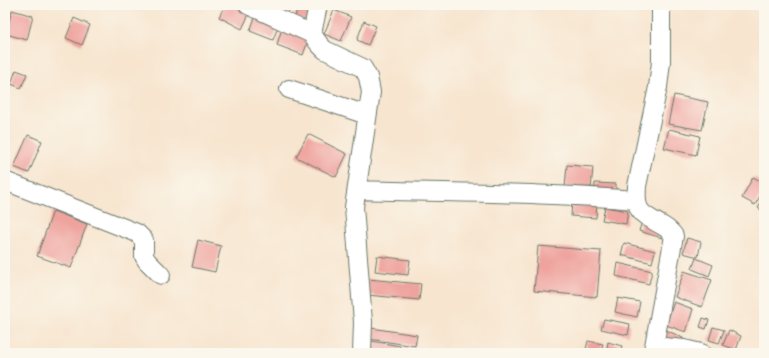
<svg xmlns="http://www.w3.org/2000/svg" width="769" height="358" viewBox="0 0 769 358" font-family="'IM FELL DW Pica',serif">
<style>
.building{fill:#efa39e}
.lines{fill:none;stroke-linecap:round;stroke-linejoin:round}
.street-casing{stroke:#6b786a;stroke-width:20}
.street{stroke:#fff;stroke-width:18}
</style>
<rect width="100%" height="100%" fill="#fbf7ec"/>
<filter id="ink" filterUnits="userSpaceOnUse"><feTurbulence type="fractalNoise" baseFrequency=".025" numOctaves="2"/><feDisplacementMap in="SourceGraphic" scale="8" xChannelSelector="R" yChannelSelector="G"/><feConvolveMatrix kernelMatrix="1 2 1 2 8 2 1 2 1" color-interpolation-filters="sRGB"/></filter>
<filter id="wash" filterUnits="userSpaceOnUse"><feTurbulence type="fractalNoise" baseFrequency=".012" numOctaves="4" result="noise"/><feDisplacementMap in="SourceGraphic" scale="16" xChannelSelector="R" yChannelSelector="G"/><feGaussianBlur stdDeviation="0.9" result="paint"/><feColorMatrix in="noise" values="0 0 0 0 0 0 0 0 0 0 0 0 0 0 0 0 0 1.4 0 .05"/><feComposite in="paint" operator="in"/></filter>
<g filter="url(#wash)">
<rect width="100%" height="100%" fill="#f7e5cf"/>
<g id="blocks">
<!-- building -->
<path class="building" d="M225,5H236L250,12L242,29L219,17Z
M270,5H291L288,13L269,6Z
M298,5H313L308,22L295,17Z
M12,10L33,16L27,40L6,34Z
M334,10L351,17L341,41L324,34Z
M256,15L279,24L273,40L250,31Z
M74,18L90,25L82,45L66,38Z
M364,21L376,26L368,45L357,40Z
M282,28L309,38L303,55L277,45Z
M16,70L27,74L21,88L11,84Z
M674,95L708,102L702,130L668,124Z
M669,129L700,136L696,155L664,148Z
M308,134L347,154L336,177L296,157Z
M28,135L42,141L29,173L14,167Z
M567,165L593,167L591,189L565,187Z
M753,177L764,183V189L755,205L742,198Z
M595,183L616,184V194L594,193Z
M764,198V212L758,208Z
M572,200L597,202L596,218L571,216Z
M605,207L628,211L626,224L602,220Z
M53,211L87,224L71,268L37,256Z
M642,222L665,228L662,238L639,231Z
M687,238L701,242L698,257L683,253Z
M198,240L221,246L215,272L192,267Z
M624,243L655,251L652,263L621,255Z
M538,246L601,251L597,297L534,291Z
M377,256L410,260L408,275L375,271Z
M696,258L713,265L709,276L692,269Z
M618,263L652,271L649,284L616,276Z
M684,271L712,280L702,307L675,297Z
M368,279L421,284L419,300L367,295Z
M618,298L640,302L637,317L615,312Z
M674,302L693,309L686,332L666,325Z
M703,318L709,320L706,329L700,327Z
M604,319L630,324L628,335L601,329Z
M713,327L724,330L719,343L709,340Z
M371,328L417,335L415,346L369,339Z
M664,329L683,338L680,346L660,337Z
M729,330L741,336L736,350L723,345Z
M371,341L400,346L399,353H369Z
M588,341L603,344L601,353H585Z
M608,342L622,346L620,353H606Z"/>
</g>
</g>
<g filter="url(#ink)">
<use href="#blocks" fill-opacity="0" stroke="#6b786a" stroke-width="1"/>
<g class="lines">
<defs>
<path id="street" d="M248,5L312,34
M318,5L312,34L319,44L325,50L363,68L368,77L371,92L354,207L363,322L362,353
M289,89L367,115
M5,181L137,233L144,240V256L147,261L161,275
M357,190C450,193 543,192 636,200
M654,346L684,349L701,353
M652,353L654,346L674,236C671,231 668,229 663,226C641,213 635,214 637,186L658,87L661,62V5"/>
</defs>
<!-- street casing -->
<use href="#street" class="street-casing"/>
<!-- street -->
<use href="#street" class="street"/>
</g>
</g>
<!-- margin -->
<rect width="769" height="358" fill="none" stroke="#fbf7ec" stroke-width="20"/>
</svg>
